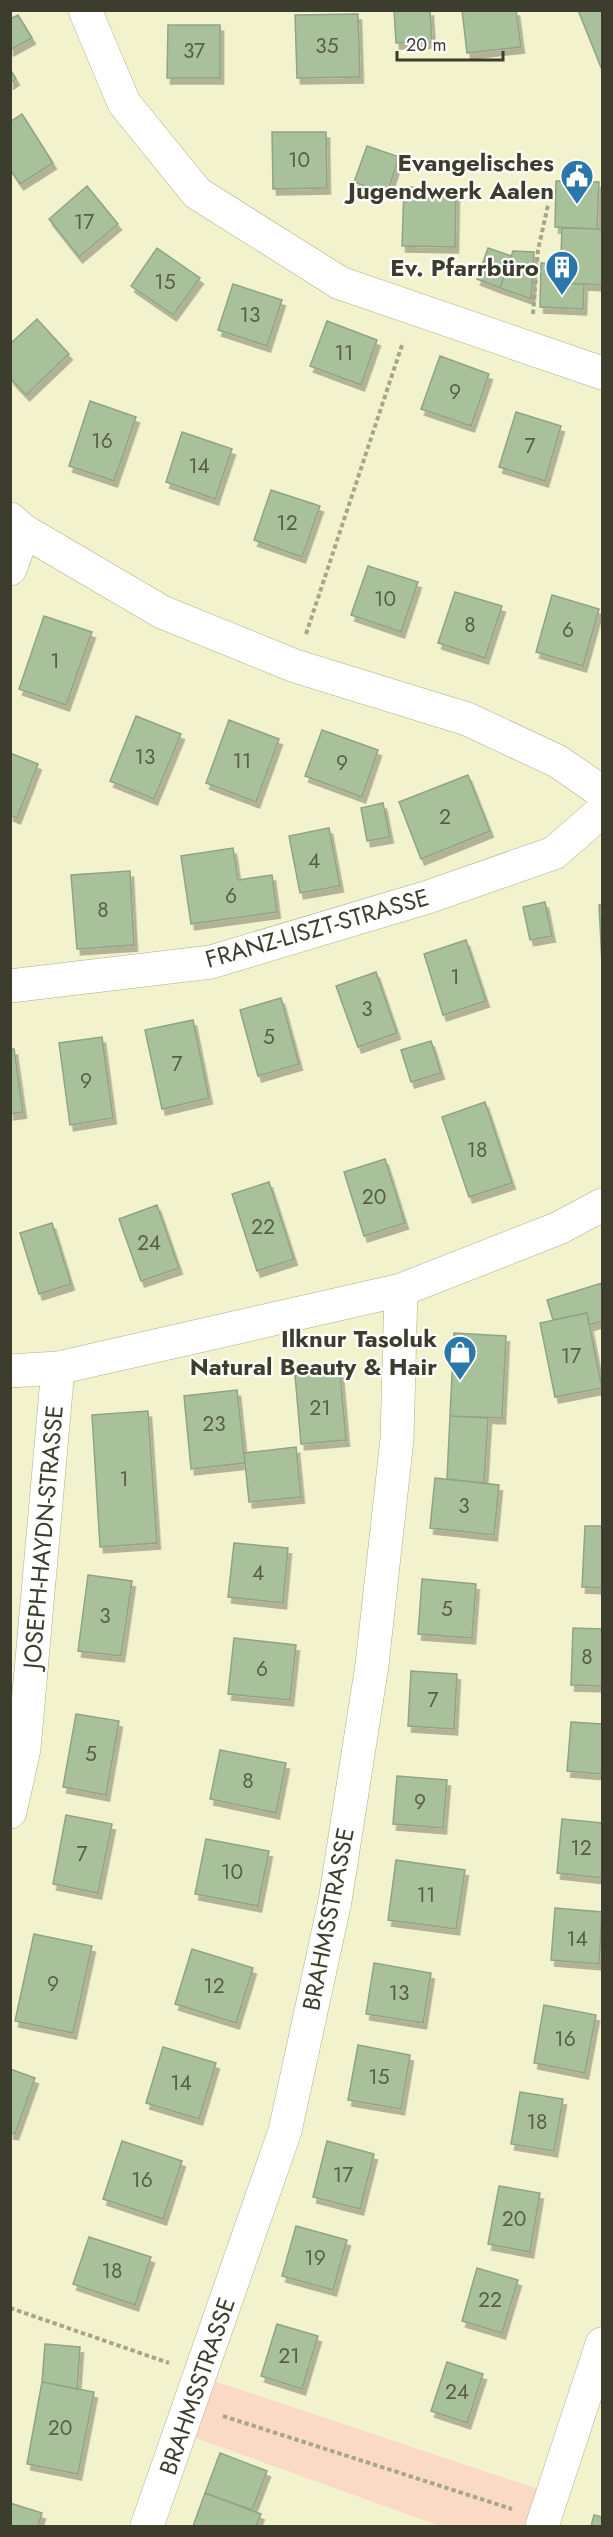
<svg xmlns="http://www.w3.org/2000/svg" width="613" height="2537" viewBox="0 0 613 2537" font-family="Jost,sans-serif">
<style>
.green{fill:#fadac5}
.building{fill:#a9c19b;stroke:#90a485;stroke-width:1.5;filter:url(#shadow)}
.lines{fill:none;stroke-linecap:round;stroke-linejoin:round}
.street-casing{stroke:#adad8a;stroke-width:34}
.path{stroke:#a6a78a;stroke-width:4;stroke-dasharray:4.5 3;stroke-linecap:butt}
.street{stroke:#fff;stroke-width:33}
.labels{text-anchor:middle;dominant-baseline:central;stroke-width:4.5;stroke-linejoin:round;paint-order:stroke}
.number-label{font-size:21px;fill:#585e49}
.poi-label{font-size:24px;font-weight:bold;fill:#3d3d2e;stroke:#fff;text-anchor:end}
.street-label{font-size:24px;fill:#3d3d2e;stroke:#fff}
</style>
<defs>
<filter id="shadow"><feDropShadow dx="3.5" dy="6" stdDeviation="0" flood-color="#0004"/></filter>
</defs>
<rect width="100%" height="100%" fill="#f2f3cd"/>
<!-- green -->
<path class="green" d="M211,2380L544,2491L527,2526H440L190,2436Z"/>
<!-- building -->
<path class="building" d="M394,10H430L432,42L396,43Z
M462,10H516L521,47L467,53Z
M578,10H602V70Z
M358,14L360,77L297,78L295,15Z
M18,15L32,38L10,50V19Z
M168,25H220V78H167Z
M10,69L16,79L10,83Z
M22,114L53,163L20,184L10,169V122Z
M272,132H326L327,188L273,189Z
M367,146L399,157L387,194L354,182Z
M556,181L599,182L597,229L555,227Z
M87,186L118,224L79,257L49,219Z
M404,187L456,189L455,247L402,246Z
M562,228L602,229V285L560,283Z
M157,248L200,278L173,315L131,286Z
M488,248L511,256L500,288L477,279Z
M513,251L534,252L531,299L500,288Z
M541,263L561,264L560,283L584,284L583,309L540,307Z
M233,284L282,300L267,346L218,330Z
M37,319L69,354L26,395L10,378V344Z
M327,321L377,340L361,385L310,366Z
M440,356L489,374L471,426L421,409Z
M90,401L136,417L114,481L69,466Z
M516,412L561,426L545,481L499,467Z
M182,432L232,449L215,499L166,482Z
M271,490L320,506L302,557L254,540Z
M368,566L418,582L401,632L351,615Z
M455,592L502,606L485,658L438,643Z
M552,595L599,609L583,666L536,652Z
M44,616L92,632L66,705L19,689Z
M136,716L181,734L154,799L110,781Z
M229,720L279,739L256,802L206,783Z
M322,730L378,750L362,797L305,776Z
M10,753L38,764L17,818L10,815Z
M468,775L490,831L421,859L399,802Z
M383,803L390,837L367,841L361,808Z
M329,828L340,886L300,893L289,836Z
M233,848L238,880L272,875L277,912L191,924L181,856Z
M130,871L134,945L77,949L71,875Z
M545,902L552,936L530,940L523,907Z
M599,905H602V963Z
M466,940L486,1001L443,1015L424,954Z
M376,972L397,1033L358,1047L336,986Z
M281,998L299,1064L258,1076L240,1010Z
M193,1020L209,1098L162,1109L145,1030Z
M102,1037L113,1118L70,1125L59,1043Z
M431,1041L441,1073L411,1082L401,1050Z
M10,1049H14L23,1112L10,1114Z
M485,1102L512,1183L469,1197L442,1117Z
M385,1159L405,1223L364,1236L344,1172Z
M269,1182L294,1259L257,1271L232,1194Z
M157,1205L179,1268L141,1281L119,1219Z
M52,1223L71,1284L39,1294L20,1233Z
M602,1283V1321L589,1325L587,1313L553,1320L547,1300Z
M587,1313L602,1388L555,1397L540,1323Z
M454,1333L506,1336L502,1418L450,1416Z
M340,1372L346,1440L301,1444L295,1375Z
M237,1390L245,1463L191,1469L184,1396Z
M148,1411L157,1543L100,1547L92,1415Z
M450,1416L488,1418L484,1483L447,1479Z
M296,1447L301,1497L249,1502L244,1453Z
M435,1478L499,1485L494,1535L430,1528Z
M585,1526H602V1588L582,1587Z
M234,1543L288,1548L283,1603L228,1597Z
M88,1575L132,1581L121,1656L78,1651Z
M422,1579L476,1584L472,1638L418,1634Z
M573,1628L602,1629V1686L571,1685Z
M234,1638L296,1645L290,1700L228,1694Z
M411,1671L457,1674L454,1729L408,1726Z
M76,1714L119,1721L106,1795L63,1787Z
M571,1722L602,1724V1774L567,1771Z
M220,1750L286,1763L276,1813L210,1799Z
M397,1776L447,1780L443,1828L393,1824Z
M66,1815L112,1824L98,1893L53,1884Z
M562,1819L602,1823V1878L557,1873Z
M206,1839L269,1851L258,1906L195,1894Z
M396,1860L465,1870L456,1929L388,1920Z
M555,1908L602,1912L599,1964L551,1960Z
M34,1934L92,1946L73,2033L15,2021Z
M192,1949L253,1968L236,2023L175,2004Z
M374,1963L431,1973L423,2023L366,2014Z
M544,2005L596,2015L585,2073L534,2063Z
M358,2045L410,2055L401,2109L348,2100Z
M163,2047L216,2063L199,2119L146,2103Z
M10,2069L35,2078L15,2134L10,2133Z
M520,2092L563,2099L554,2151L511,2144Z
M122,2141L182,2161L163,2219L103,2199Z
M327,2141L374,2154L360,2209L313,2197Z
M499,2186L540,2193L530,2252L488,2244Z
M296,2226L347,2240L333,2290L282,2276Z
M89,2237L151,2257L135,2305L73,2284Z
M477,2268L518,2280L502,2333L462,2321Z
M277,2324L318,2336L302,2389L261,2376Z
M45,2344L80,2347L77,2389L42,2382Z
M447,2362L483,2374L467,2423L431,2411Z
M42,2382L94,2392L78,2474L27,2464Z
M220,2453L267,2471L252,2510L205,2493Z
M205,2493L261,2514L256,2526H193Z
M10,2503L42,2513L38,2526H10Z
M594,2515L602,2517V2526H591Z"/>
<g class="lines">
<defs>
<path id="street" d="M85,10L124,103L197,193L340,283L602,373
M10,519L24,531L162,612L295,666L467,719L557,761L602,792
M10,569L24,531
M10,986L211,962L428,897L554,853L602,811
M10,1371L58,1368L401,1290L559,1228L602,1205
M10,1812L24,1749L58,1368
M147,2526L285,2131L335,1901L372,1665L397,1439L401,1290
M542,2526L602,2344"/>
</defs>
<!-- street casing -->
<use href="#street" class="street-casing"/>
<!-- path -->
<path class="path" d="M533,314L538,250L548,205
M306,634L403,342
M10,2308L169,2363
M223,2416L512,2509"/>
<!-- street -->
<use href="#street" class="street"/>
</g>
<!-- icons -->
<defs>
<symbol id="civic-pin" viewBox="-11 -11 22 30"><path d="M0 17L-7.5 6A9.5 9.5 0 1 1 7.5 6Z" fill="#2a77aa" stroke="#fff"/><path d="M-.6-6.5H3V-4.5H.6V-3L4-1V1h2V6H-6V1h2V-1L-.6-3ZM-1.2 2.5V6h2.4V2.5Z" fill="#fff"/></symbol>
<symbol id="building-pin" viewBox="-11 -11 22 30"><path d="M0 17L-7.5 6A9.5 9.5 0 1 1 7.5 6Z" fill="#2a77aa" stroke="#fff"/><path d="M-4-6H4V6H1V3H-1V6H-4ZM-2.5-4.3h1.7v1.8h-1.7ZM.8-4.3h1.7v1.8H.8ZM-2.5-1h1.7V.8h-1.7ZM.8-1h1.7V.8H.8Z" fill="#fff"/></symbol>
<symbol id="shop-pin" viewBox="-11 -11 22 30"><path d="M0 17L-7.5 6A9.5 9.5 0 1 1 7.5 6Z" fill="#2a77aa" stroke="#fff"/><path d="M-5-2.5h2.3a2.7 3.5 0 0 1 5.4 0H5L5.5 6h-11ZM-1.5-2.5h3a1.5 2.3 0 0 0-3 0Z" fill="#fff"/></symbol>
</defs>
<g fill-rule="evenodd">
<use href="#civic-pin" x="558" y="157" width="38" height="52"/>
<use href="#building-pin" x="543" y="248" width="38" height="52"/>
<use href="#shop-pin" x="441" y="1333" width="38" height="52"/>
</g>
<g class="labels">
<!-- number labels -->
<g class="number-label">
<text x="327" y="46">35</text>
<text x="194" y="51">37</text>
<text x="299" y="160">10</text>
<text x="84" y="222">17</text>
<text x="165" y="282">15</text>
<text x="250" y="315">13</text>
<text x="344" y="353">11</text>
<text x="455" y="392">9</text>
<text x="102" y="441">16</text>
<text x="530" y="446">7</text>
<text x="199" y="466">14</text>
<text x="287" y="523">12</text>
<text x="385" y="599">10</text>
<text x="470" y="625">8</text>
<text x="568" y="630">6</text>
<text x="55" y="661">1</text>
<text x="145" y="757">13</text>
<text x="242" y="761">11</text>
<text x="342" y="763">9</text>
<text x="445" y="817">2</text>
<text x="314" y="861">4</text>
<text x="231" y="896">6</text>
<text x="103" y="910">8</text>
<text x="455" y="977">1</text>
<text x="367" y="1009">3</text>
<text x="269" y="1037">5</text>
<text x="177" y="1064">7</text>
<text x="86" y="1081">9</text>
<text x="477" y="1150">18</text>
<text x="374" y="1197">20</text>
<text x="263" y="1227">22</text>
<text x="149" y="1243">24</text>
<text x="571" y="1356">17</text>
<text x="320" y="1408">21</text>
<text x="214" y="1424">23</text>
<text x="124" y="1479">1</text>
<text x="464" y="1506">3</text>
<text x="258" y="1573">4</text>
<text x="447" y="1609">5</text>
<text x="105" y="1616">3</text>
<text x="587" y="1657">8</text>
<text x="262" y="1669">6</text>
<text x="433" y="1700">7</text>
<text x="91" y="1754">5</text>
<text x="248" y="1781">8</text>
<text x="420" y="1802">9</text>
<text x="581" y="1848">12</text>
<text x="82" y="1854">7</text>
<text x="232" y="1872">10</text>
<text x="426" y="1895">11</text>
<text x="577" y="1939">14</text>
<text x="53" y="1984">9</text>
<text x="214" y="1986">12</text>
<text x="399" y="1993">13</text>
<text x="565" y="2039">16</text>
<text x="379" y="2077">15</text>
<text x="181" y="2083">14</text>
<text x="537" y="2122">18</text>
<text x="343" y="2175">17</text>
<text x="142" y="2180">16</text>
<text x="514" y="2219">20</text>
<text x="315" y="2258">19</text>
<text x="112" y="2271">18</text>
<text x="490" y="2300">22</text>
<text x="289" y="2356">21</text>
<text x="457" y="2392">24</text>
<text x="60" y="2428">20</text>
</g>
<!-- poi labels -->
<g class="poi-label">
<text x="554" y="162">Evangelisches<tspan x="554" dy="28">Jugendwerk Aalen</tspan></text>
<text x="539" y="267">Ev. Pfarrbüro</text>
<text x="437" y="1338">Ilknur Tasoluk<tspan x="437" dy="28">Natural Beauty &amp; Hair</tspan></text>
</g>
<!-- street labels -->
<g class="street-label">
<text transform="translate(317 928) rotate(-16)">FRANZ-LISZT-STRASSE</text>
<text transform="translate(43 1537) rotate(-85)">JOSEPH-HAYDN-STRASSE</text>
<text transform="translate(328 1919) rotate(-79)">BRAHMSSTRASSE</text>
<text transform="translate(197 2386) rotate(-71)">BRAHMSSTRASSE</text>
</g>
</g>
<!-- border -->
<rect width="613" height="2537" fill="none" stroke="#3d3d2e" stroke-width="24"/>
<!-- scale -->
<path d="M397 51v9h106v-9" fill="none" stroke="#3d3d2e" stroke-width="3"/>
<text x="406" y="51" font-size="18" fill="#3d3d2e" stroke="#ffffff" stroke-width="4.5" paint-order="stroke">20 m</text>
</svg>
